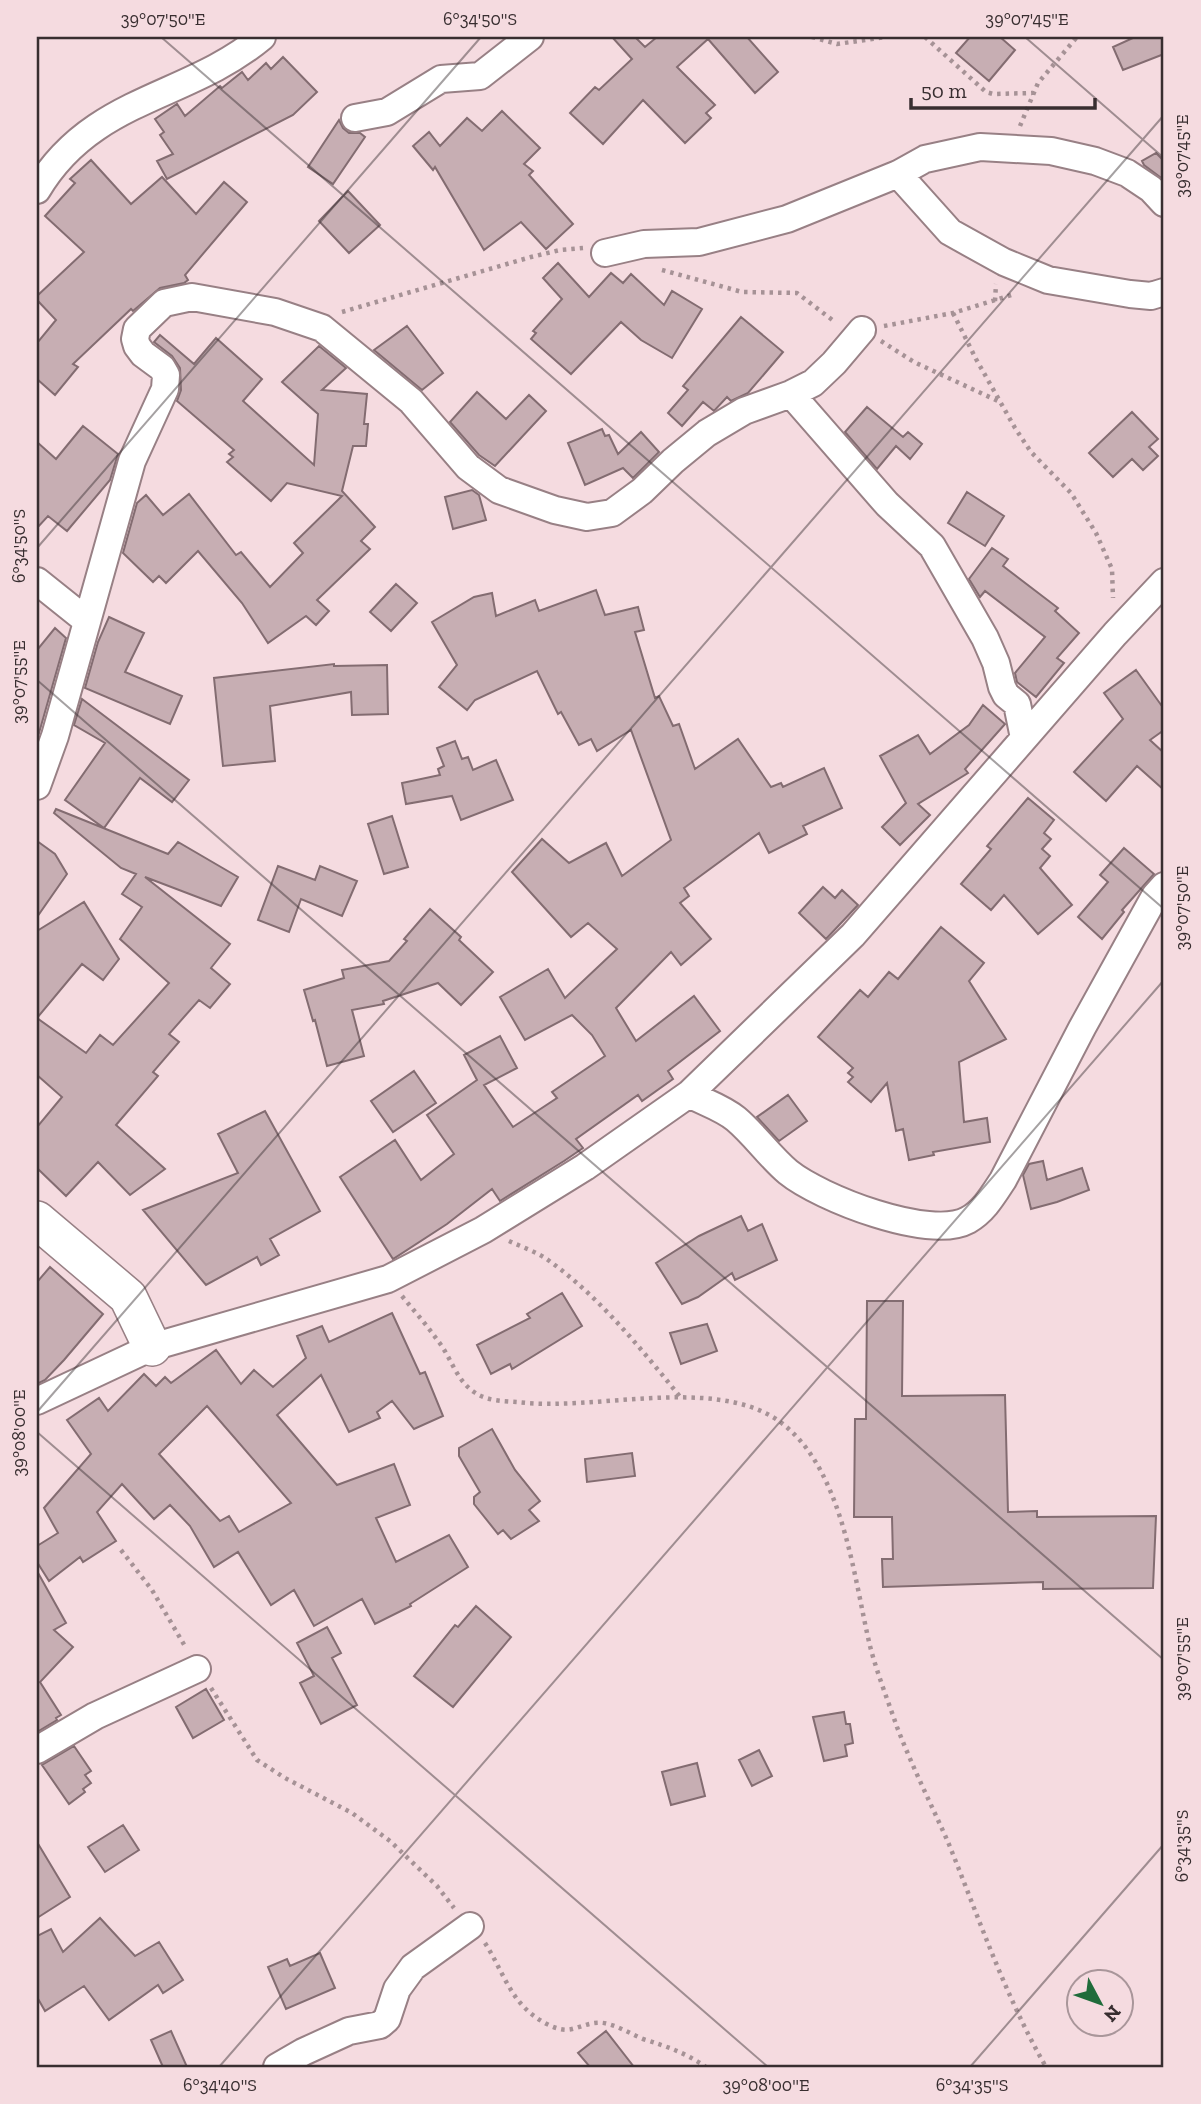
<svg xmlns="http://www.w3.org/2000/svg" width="1201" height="2104" viewBox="0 0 1201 2104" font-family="'Zilla Slab',serif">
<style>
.building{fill:#c7aeb3;stroke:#836c71;stroke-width:2;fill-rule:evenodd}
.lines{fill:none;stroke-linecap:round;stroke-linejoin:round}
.street-casing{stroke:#988085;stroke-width:30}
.secondary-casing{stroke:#988085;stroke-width:40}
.path{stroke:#a69296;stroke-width:4.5;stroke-dasharray:3.5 5;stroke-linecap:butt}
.street{stroke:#fff;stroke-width:26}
.secondary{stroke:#fff;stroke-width:37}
.ticks{fill:none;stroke:#382e30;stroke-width:2;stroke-opacity:0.45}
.neatline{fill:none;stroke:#382e30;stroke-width:2.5}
.ticks-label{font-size:18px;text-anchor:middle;fill:#382e30}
</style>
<rect width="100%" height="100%" fill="#f5dbe0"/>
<!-- building -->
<path class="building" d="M612,37H635L645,47L657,37H747L778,72L755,93L708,39L677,67L715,105L706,113L711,118L685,143L643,100L603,144L570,113L595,87L599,90L632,59Z
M970,37H1000L1015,50L989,81L956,53Z
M1135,37H1164V54L1123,70L1113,47Z
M283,57L317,92L293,115L167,179L157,161L173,154L160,135L164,132L155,119L177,104L185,116L220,86L222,88L242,72L248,80L266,63L271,69Z
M502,111L540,148L524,164L533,171L529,175L573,224L546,249L521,222L484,250L435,167L433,170L413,146L429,132L440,146L467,118L482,131Z
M339,120L343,128L349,133H360L365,137L333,184L308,167Z
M1156,153L1164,161V180L1144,165L1142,161Z
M91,160L131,204L162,177L196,214L224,182L247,202L185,275L188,280L184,283L160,288L133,311L131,309L73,364L78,367L55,395L37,379V343L56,320L37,300V296L84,252L45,216L75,183L70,179Z
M348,191L380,225L349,253L319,221Z
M558,263L589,297L611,273L623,283L631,274L664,305L672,291L702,309L672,358L641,340L621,322L571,374L531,339L536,333L533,331L562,299L543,278Z
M741,317L783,352L748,393L731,401L727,397L714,411L703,402L682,426L668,413L688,390L683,386Z
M407,326L443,373L422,390L374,350Z
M160,335L194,364L216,338L262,379L243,401L314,465L318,414L282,382L319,346L346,368L322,390L367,394L364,424H368L366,446H353L342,491L375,527L361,541L370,549L317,600L329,611L316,625L306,616L268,643L242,603L198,551L166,583L159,576L153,582L123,553L137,503L146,495L163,515L189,494L236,555L241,552L270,587L303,553L294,543L342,496L287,483L271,501L227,462L233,457L229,454L234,450L177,401L181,390L180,368L172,356L154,342Z
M477,392L506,419L529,395L546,411L495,466L479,455L450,422Z
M867,407L903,437L908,432L922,444L910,459L896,446L877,469L845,432Z
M1132,412L1158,439L1149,447L1158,456L1143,470L1132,459L1113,477L1089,453Z
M83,426L118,454L110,480L67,531L48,516L37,528V442L56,459Z
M602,429L605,436L609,435L618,454L641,432L659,452L633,478L623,468L585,485L568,443Z
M472,490L479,495L486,520L453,529L445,497Z
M967,492L1004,516L985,546L948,523Z
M992,548L1008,559L1003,566L1058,608L1055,611L1079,633L1057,658L1064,663L1036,697L1017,682L1015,673L1045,637L985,591L980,597L969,579Z
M396,584L417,603L391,631L370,612Z
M596,590L605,615L638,607L644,630L635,632L655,698L659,696L673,726L679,724L695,769L738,739L771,787L781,783L783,787L824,768L842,808L803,826L807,834L769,853L759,833L684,888L689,896L680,903L711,939L681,965L671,952L616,1008L636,1041L694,996L720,1031L668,1071L673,1079L642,1101L638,1095L576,1139L583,1148L564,1161L500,1201L492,1189L447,1224L393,1259L340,1177L395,1140L421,1180L454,1154L427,1115L477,1080L464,1055L500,1036L517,1068L484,1085L513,1127L557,1098L552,1092L605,1056L592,1035L572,1015L525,1040L500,997L548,969L565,998L617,949L588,923L571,937L512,872L542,839L569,863L606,843L622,876L671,840L631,730L597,751L591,739L579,745L561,712L558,714L537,671L475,700L467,710L439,687L457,665L432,622L474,597L492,593L496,616L535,600L539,611Z
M109,617L144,633L125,672L182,696L170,724L85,688L98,642Z
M55,628L66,638L37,740V650Z
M334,664V666L387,665L388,714L352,715L351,692L270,706L275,761L223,766L214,678Z
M1136,670L1164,709V730L1150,740L1164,753V790L1137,766L1106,801L1074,772L1123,719L1104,693Z
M82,699L189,780L172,802L140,778L104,828L65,800L105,743L74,725Z
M983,705L1005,724L965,769L968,773L918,804L930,815L900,845L882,827L906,803L880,756L918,735L930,754L969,725Z
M455,741L462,759L468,757L473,770L496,760L513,800L461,820L452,796L406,804L402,783L440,775L438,769L444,766L437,748Z
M1028,798L1054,820L1044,833L1051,839L1042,849L1050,856L1040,868L1072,905L1038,934L1004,895L991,910L961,884L991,849L987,846Z
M56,809L168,854L178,842L238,877L221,906L145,877L230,944L211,968L230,984L210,1008L199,1000L169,1034L179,1042L153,1072L158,1076L116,1125L165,1169L130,1195L98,1162L66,1196L37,1168V1127L62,1097L37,1075V931L84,902L119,959L103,980L82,964L37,1018L86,1053L100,1035L113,1045L169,983L120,939L142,907L122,894L136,874L121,868L54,813Z
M392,816L408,867L384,874L368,824Z
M37,841L55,854L67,874L37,917Z
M1124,848L1154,874L1122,910L1124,912L1102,939L1078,917L1108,882L1100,875Z
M278,866L315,880L320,866L357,881L342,916L301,899L289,932L258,920Z
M823,887L835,898L842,890L858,905L826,939L799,913Z
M430,909L461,937L459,940L493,972L461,1005L438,983L383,1001L384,1004L352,1010L364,1056L327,1066L315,1020L313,1021L304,990L344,978L342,970L389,961L407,941L404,939Z
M941,927L984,963L969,981L1006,1039L959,1062L964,1122L987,1118L990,1142L933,1152L934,1155L909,1160L903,1129L896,1131L887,1083L871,1102L848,1082L853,1077L848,1073L853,1068L818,1037L860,990L868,997L889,972L898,979Z
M414,1071L436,1103L393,1132L371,1101Z
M788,1095L807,1121L779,1141L757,1117Z
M265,1111L320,1211L270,1239L279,1255L261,1265L257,1257L206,1285L143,1210L238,1173L218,1134Z
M1043,1161L1047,1180L1082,1168L1089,1190L1057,1202L1031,1209L1023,1175L1029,1164Z
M741,1216L748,1231L762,1224L777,1260L735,1280L732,1273L698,1297L682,1304L656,1263L699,1236Z
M50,1267L103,1314L64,1360L45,1380L37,1384V1282Z
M562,1293L582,1326L512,1369L510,1364L491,1374L477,1345L530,1318L527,1314Z
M867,1301H903L902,1396L1005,1395L1008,1512L1037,1511V1517L1156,1516L1153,1588L1043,1589V1582L883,1587L882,1559H893L892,1517H854L855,1419H866Z
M392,1313L420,1374L425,1372L443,1416L414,1429L392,1401L377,1412L380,1418L349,1432L321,1375L277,1415L337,1485L394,1464L410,1505L376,1518L396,1562L449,1535L468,1567L410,1604L411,1606L375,1624L362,1599L314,1626L294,1590L271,1605L238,1552L214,1567L190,1526L170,1505L154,1519L122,1484L97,1512L116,1541L83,1562L80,1557L49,1581L37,1562V1546L58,1533L44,1508L91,1454L67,1420L99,1398L108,1411L144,1374L156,1386L165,1377L171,1383L216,1350L241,1384L254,1370L273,1387L306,1358L297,1336L322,1326L329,1342ZM207,1406L291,1503L239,1532L229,1516L220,1521L159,1454Z
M707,1324L717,1351L681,1364L670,1333Z
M492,1429L515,1470L540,1501L529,1510L539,1521L511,1539L503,1530L498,1534L474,1504V1497L480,1492L459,1456V1448Z
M632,1453L635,1476L587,1482L585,1459Z
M37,1571L66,1623L54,1630L73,1647L40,1682L61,1715L56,1718L57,1720L37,1732Z
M476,1606L511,1637L453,1707L414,1676L455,1625L458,1627Z
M327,1627L341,1653L332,1658L357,1705L321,1724L300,1683L314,1676L297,1643Z
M206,1689L224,1720L193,1738L176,1707Z
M844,1712L846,1724H850L853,1743L845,1745L847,1756L824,1761L813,1717Z
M74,1746L91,1771L85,1775L91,1783L83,1789L85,1792L69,1804L42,1765Z
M759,1750L772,1776L752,1786L739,1760Z
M697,1763L705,1796L671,1805L662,1772Z
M123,1825L139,1850L105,1872L88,1847Z
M37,1842L70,1897L37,1918Z
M100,1918L135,1956L159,1942L183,1980L163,1993L158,1985L109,2020L84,1986L45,2011L37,1997V1936L51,1929L63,1952Z
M320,1953L335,1988L286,2009L268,1967L287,1959L290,1966Z
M171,2031L187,2067H163L151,2040Z
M606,2031L634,2067H590L578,2053Z"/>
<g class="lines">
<defs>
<path id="street" d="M355,118L387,112L441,79L480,76L530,37
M898,174L950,232L1004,262L1048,280L1130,294L1151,296L1164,292
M37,190C92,97 188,99 262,37
M605,253L644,244L699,242L787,219L898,174L925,159L980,147L1051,151L1095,161L1127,173L1151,189L1164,203
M791,394L887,504L932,546L985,638L996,663L1002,687L1006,695L1017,704L1024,738
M37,581L87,621
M37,786L55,736L132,461L165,389L166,375L162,368L143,354L137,346L135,339L137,329L164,303L192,297L275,312L322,328L411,401L468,467L499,490L555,510L587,517L612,513L642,491L673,461L707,433L744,411L791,394L813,383L834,363L862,330
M689,1094C704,1102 723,1108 736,1119C755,1135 769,1156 788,1172C820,1198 930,1241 968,1220C984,1211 993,1195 1003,1180L1082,1028L1155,896L1164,886
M37,1401L152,1347L388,1279L483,1230L585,1167L689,1094L853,935L1115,634L1164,582
M37,1750L95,1716L197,1669
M277,2067L303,2052L349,2031L380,2025L387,2019L397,1989L413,1967L470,1926"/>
<path id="secondary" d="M37,1220L128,1297L152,1347"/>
</defs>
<!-- street casing -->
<use href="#street" class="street-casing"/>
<!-- secondary casing -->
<use href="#secondary" class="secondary-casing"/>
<!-- path -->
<path class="path" d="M812,37L837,44L886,37
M925,37L986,92L993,94L1032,93
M1020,126L1038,83L1077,37
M662,270L742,292L797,293L835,322
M995,301L996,284
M342,312L531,257L560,250L583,248
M953,313L976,359L1015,428L1031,452L1071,493L1096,533L1112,569L1113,598
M884,326L953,313L1015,294
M881,341L914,362L998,401
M509,1241C522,1247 537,1252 548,1260C600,1297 641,1349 682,1399
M402,1296C414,1311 427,1325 438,1341C451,1357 456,1380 474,1392C486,1401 503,1401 517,1402C595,1412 709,1376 776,1419C843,1464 853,1575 870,1646C877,1673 888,1701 897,1727C912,1766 931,1804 948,1842C979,1918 1005,1996 1046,2067
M121,1550L152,1590L186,1648
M211,1688L257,1760L285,1778L352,1813L390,1841L437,1886L454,1908
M485,1943C500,1966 508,1993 528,2011C538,2020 558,2033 572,2029C584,2026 595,2020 608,2024C620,2027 631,2034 643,2039C668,2047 684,2052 706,2067"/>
<!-- street -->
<use href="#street" class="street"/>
<!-- secondary -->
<use href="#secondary" class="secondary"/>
</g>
<!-- ticks -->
<path class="ticks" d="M161,37L1164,909M1025,37L1164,158M37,548L481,37M37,680L1164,1660M37,1412L1164,115M37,1432L768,2067M219,2067L1164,980M970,2067L1164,1844"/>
<!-- border -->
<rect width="1201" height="2104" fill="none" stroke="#f5dbe0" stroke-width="77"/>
<!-- north arrow -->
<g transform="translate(1100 2003) rotate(131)"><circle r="33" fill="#f5dbe0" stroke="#a9969a" stroke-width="2"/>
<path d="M0-5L12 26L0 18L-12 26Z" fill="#206c3b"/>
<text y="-10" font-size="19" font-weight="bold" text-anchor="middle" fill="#382e30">N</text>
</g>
<!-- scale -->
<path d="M911 98v10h184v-10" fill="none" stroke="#382e30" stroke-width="3.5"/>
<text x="921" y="98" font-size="21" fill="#382e30" stroke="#f5dbe0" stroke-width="5" paint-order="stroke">50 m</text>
<rect x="38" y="38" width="1124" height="2028" class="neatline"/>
<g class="ticks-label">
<text x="163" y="25">39°07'50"E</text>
<text x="480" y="25">6°34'50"S</text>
<text x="1027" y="25">39°07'45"E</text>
<text transform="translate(1182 156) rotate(-90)" y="6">39°07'45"E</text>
<text transform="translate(19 546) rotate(-90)" y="6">6°34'50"S</text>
<text transform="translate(19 682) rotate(-90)" y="6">39°07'55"E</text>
<text transform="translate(1182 908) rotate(-90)" y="6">39°07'50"E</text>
<text transform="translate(19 1433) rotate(-90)" y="6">39°08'00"E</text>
<text transform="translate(1182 1659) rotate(-90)" y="6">39°07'55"E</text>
<text transform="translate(1182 1846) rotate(-90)" y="6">6°34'35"S</text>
<text x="220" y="2091">6°34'40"S</text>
<text x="766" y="2091">39°08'00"E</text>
<text x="972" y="2091">6°34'35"S</text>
</g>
</svg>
